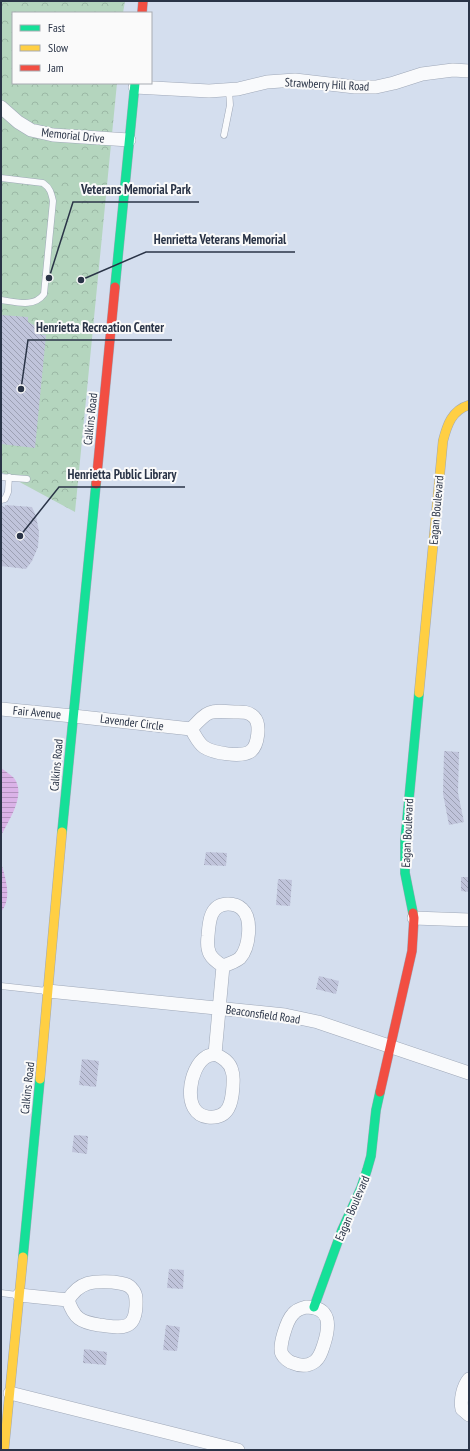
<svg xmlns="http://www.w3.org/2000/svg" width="470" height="1451" viewBox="0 0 470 1451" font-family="'PT Sans Narrow',sans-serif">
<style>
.park{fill:url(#park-crowns)}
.water{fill:url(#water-rules)}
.building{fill:url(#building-back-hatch)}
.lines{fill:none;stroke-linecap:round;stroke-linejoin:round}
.lane-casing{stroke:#9fa8b8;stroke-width:7}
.street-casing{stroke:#9fa8b8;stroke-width:14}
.fast-casing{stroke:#9fa8b8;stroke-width:10}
.slow-casing{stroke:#9fa8b8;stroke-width:10}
.jam-casing{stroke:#9fa8b8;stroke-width:10}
.lane{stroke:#f9fafc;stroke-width:6}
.street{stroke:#f9fafc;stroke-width:13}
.fast{stroke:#16e098;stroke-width:9}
.slow{stroke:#ffcf43;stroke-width:9}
.jam{stroke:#f24e42;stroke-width:9}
.labels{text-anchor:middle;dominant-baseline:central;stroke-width:4;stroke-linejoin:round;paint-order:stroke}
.street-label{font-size:12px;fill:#2a3447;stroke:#fafafa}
.leader{fill:none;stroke:#2a3447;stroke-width:1.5}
.callout-dot{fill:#2a3447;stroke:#fafafa;stroke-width:1.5}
.callout-label{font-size:13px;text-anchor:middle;font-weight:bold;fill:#2a3447;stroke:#fafafa;stroke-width:4;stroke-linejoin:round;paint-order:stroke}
</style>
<defs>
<pattern id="park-crowns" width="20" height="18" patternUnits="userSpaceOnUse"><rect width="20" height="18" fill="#b4d5be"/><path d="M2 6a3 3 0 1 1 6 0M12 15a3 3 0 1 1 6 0" fill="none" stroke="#9bb7a5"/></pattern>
<pattern id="water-rules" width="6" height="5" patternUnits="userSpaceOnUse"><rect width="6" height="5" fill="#dbb3e8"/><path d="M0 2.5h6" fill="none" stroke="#b292be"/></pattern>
<pattern id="building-back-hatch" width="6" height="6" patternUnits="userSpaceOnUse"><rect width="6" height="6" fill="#c0c4db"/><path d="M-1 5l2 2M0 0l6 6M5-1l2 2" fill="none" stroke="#9ca0b3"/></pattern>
</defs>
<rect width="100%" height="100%" fill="#d4deee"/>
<!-- park -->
<path class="park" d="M1,1H125L123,13H13V83H117L75,512L1,472Z"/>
<!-- water -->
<path class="water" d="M1,768C5,771 10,774 14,778C27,795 8,821 1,836Z
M1,862C5,878 13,898 1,912Z"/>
<!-- building -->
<path class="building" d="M1,315L28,317V322L34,325L38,334L46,335L35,448L1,444Z
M5,505L32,507L36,516L39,532L38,547L32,561L26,569L1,566V506L5,507Z
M444,751L459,752L458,793L464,822L449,825L443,794Z
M206,852L227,853L226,866L204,865Z
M461,877H469V892L461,891Z
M278,879L292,880L290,906L276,905Z
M319,976L339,981L336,994L316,989Z
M82,1059L99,1061L96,1087L79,1085Z
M74,1135L88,1136L87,1154L72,1152Z
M169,1269L184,1270L183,1289L167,1288Z
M166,1325L180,1327L177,1351L163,1350Z
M84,1349L107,1352L106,1365L83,1363Z"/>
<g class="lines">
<defs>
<path id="lane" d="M224,135L230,105L229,90
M1,178L43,183C50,188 51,192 53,201L44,294C34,308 16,302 1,300
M1,477L27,479
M1,500L5,499L8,492L9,477
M1,986L47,991
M1,1293L17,1295"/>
<path id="street" d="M135,87L209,91L238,89L267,82L295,80L355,87H376L394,83L422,74L453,70L469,71
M1,107L18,122L31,130L53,135L129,140
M1,709L73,716L191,729C195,735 198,743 204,747C213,753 242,758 251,751C258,745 261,724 254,717C248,711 241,712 234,712C208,710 208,711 191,729
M414,918L469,920
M48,991L285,1015L318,1022L469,1073
M215,1054C223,1058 230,1062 232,1071C234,1076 233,1081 233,1086C232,1103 229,1119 208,1117C181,1114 189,1067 206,1057C209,1055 213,1055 215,1054L223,966C229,964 235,962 240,958C249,948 253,919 242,909C238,905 233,904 228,904C210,904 209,922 208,936C206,952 210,958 223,966
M19,1295L68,1300C74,1318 80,1322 99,1325C118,1327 135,1333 136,1306C136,1300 137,1294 132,1289C128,1283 119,1283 113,1282C93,1281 80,1281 68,1300
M306,1307C331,1307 330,1325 324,1344C322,1350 320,1358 314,1362C308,1366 300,1366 293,1363C289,1362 284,1358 282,1354C278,1347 287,1320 293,1314C296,1310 302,1308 306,1307Z
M469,1379C463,1386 460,1400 462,1409L469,1415
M10,1393L238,1450"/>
<path id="fast" d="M115,287L135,83
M62,832L96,484
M413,913L405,873V841L419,693
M23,1257L40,1079
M314,1307L342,1230L361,1188L367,1170L371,1156L376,1110L380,1092"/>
<path id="slow" d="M419,693L443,441C447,425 452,410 469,405
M40,1079L62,832
M4,1450L23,1257"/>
<path id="jam" d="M142,13L143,1
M96,484L115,287
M380,1092L412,951L414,918L413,913"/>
</defs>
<!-- lane casing -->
<use href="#lane" class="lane-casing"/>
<!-- street casing -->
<use href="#street" class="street-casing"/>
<!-- fast casing -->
<use href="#fast" class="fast-casing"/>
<!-- slow casing -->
<use href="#slow" class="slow-casing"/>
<!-- jam casing -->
<use href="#jam" class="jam-casing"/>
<!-- lane -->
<use href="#lane" class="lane"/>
<!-- street -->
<use href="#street" class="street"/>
<!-- fast -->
<use href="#fast" class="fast"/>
<!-- slow -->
<use href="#slow" class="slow"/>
<!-- jam -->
<use href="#jam" class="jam"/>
</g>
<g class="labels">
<!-- street labels -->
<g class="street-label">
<text transform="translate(327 84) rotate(3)">Strawberry Hill Road</text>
<text transform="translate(73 135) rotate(6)">Memorial Drive</text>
<text transform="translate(90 419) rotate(-84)">Calkins Road</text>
<text transform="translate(436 510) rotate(-85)">Eagan Boulevard</text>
<text transform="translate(37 712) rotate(5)">Fair Avenue</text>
<text transform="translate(132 722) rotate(7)">Lavender Circle</text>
<text transform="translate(56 765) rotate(-85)">Calkins Road</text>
<text transform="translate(407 833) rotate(-87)">Eagan Boulevard</text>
<text transform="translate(263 1014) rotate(8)">Beaconsfield Road</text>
<text transform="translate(27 1088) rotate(-84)">Calkins Road</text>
<text transform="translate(352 1208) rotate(-67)">Eagan Boulevard</text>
</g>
</g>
<!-- callouts -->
<path class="leader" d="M49 278L73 202H199M81 280L146 252H295M21 389L28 340H172M20 536L59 487H185"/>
<g class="callout-dot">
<circle cx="49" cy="278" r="4"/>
<circle cx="81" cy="280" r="4"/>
<circle cx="21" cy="389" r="4"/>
<circle cx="20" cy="536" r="4"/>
</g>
<g class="callout-label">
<text x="136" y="194">Veterans Memorial Park</text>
<text x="220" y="244">Henrietta Veterans Memorial</text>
<text x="100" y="332">Henrietta Recreation Center</text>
<text x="122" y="479">Henrietta Public Library</text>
</g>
<!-- border -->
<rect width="470" height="1451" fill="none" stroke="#2a3447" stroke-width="4"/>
<!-- legend -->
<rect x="12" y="12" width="140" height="72" fill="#fafafa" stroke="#a7abb2"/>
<rect x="20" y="25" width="20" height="6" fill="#16e098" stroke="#a7abb2"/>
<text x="48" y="32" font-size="12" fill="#2a3447">Fast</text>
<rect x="20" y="45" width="20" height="6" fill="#ffcf43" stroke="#a7abb2"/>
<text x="48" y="52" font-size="12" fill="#2a3447">Slow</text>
<rect x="20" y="65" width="20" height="6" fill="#f24e42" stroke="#a7abb2"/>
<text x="48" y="72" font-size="12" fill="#2a3447">Jam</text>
</svg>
